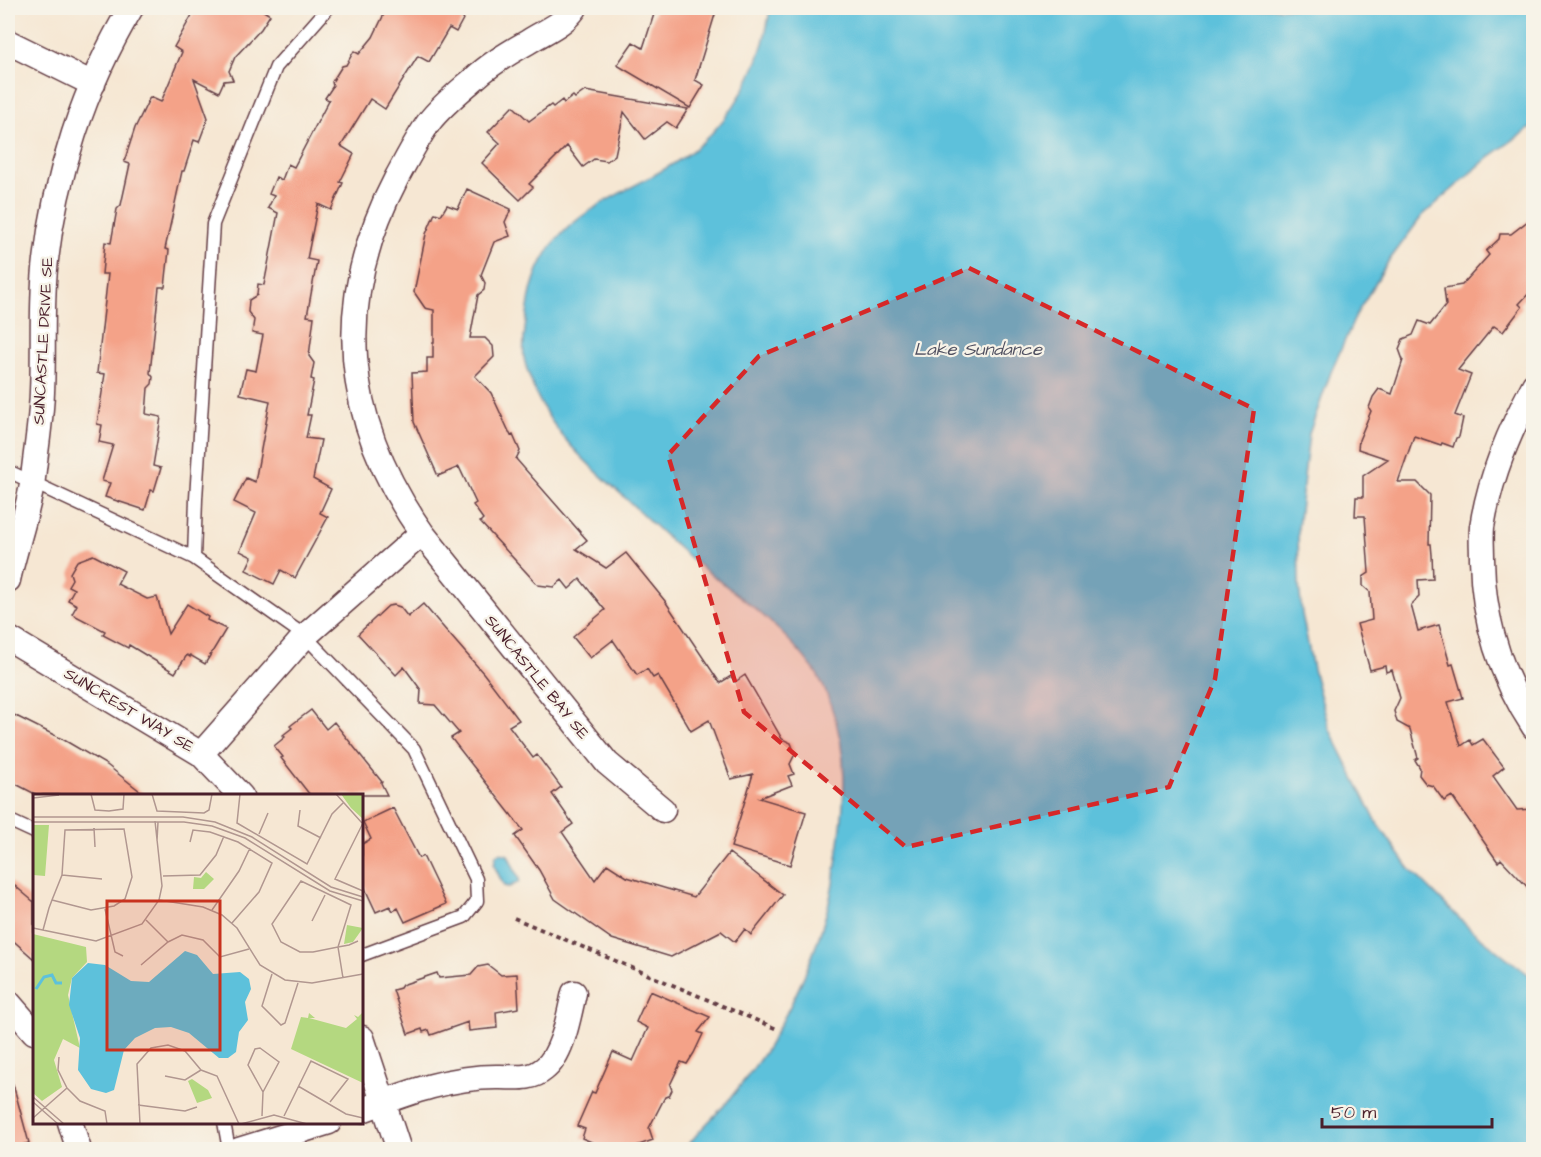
<svg xmlns="http://www.w3.org/2000/svg" width="1541" height="1157" viewBox="0 0 1541 1157" font-family="'Architects Daughter',sans-serif">
<style>
.water{fill:#5dc1db;stroke:#547083;stroke-width:1.5}
.building{fill:#f4a288}
.lines{fill:none;stroke-linecap:round;stroke-linejoin:round}
.lane-casing{stroke:#643d44;stroke-width:15}
.street-casing{stroke:#643d44;stroke-width:27}
.path{stroke:#643d44;stroke-width:4;stroke-dasharray:4.5 4.5;stroke-linecap:butt}
.lane{stroke:#fff;stroke-width:12}
.street{stroke:#fff;stroke-width:24}
.marked{fill:#d62828;fill-opacity:0.2;stroke:#d62828;stroke-width:4.5;stroke-dasharray:12 8;stroke-linejoin:round}
.labels{text-anchor:middle;dominant-baseline:central;stroke-width:4.5;stroke-linejoin:round;paint-order:stroke}
.street-label{font-size:16px;fill:#4a1f2b;stroke:#f7f3e8}
.water-label{font-size:18px;font-style:italic;fill:#505060;stroke:#f7f3e8}
.inset-river{fill:none;stroke:#5dc1db;stroke-width:3}
.inset-road{fill:none;stroke:#b19790;stroke-width:1.5}
.view{fill:#c8321e;fill-opacity:0.15;stroke:#c8321e;stroke-width:3}
.inset-edge{fill:none;stroke:#4a1f2b;stroke-width:3}
</style>
<rect width="100%" height="100%" fill="#f7f3e8"/>
<filter id="ink" filterUnits="userSpaceOnUse"><feTurbulence type="fractalNoise" baseFrequency=".0167" numOctaves="2"/><feDisplacementMap in="SourceGraphic" scale="12" xChannelSelector="R" yChannelSelector="G"/><feConvolveMatrix kernelMatrix="1 2 1 2 8 2 1 2 1" color-interpolation-filters="sRGB"/></filter>
<filter id="wash" filterUnits="userSpaceOnUse"><feTurbulence type="fractalNoise" baseFrequency=".008" numOctaves="4" result="noise"/><feDisplacementMap in="SourceGraphic" scale="24" xChannelSelector="R" yChannelSelector="G"/><feGaussianBlur stdDeviation="1.35" result="paint"/><feColorMatrix in="noise" values="0 0 0 0 0 0 0 0 0 0 0 0 0 0 0 0 0 1.4 0 .05"/><feComposite in="paint" operator="in"/></filter>
<g filter="url(#wash)">
<rect width="100%" height="100%" fill="#f6e7d3"/>
<!-- water -->
<path class="water" d="M770,8H1533V126L1489,157L1422,216L1388,262L1357,313L1331,372L1309,434L1298,528L1299,585L1302,614L1313,669L1329,728L1376,821L1409,868L1471,930L1533,978V1149H686C697,1130 714,1118 728,1101C741,1085 755,1067 766,1050C791,1008 813,961 826,914C832,895 834,876 837,858C845,802 850,757 830,703C826,692 822,681 815,671C784,628 742,598 700,566C672,544 647,518 621,494C584,461 546,427 530,378C528,372 525,364 524,358C522,343 526,323 528,308C542,197 648,199 711,134C745,98 764,57 770,8Z
M500,853L508,855L519,879V882L509,887L504,886L494,865L496,855Z"/>
<g id="blocks">
<!-- building -->
<path class="building" d="M196,8H259L270,15L261,29L235,57L229,71L233,80L224,81L219,92L194,79L208,118L199,142L194,140L184,171H182L165,249L169,250L165,287H159L150,373L153,377L152,384L148,388L146,414L161,417L153,466L161,468L154,491L151,490L145,510L105,497L110,483L102,481L113,445L99,442L102,425L97,424L105,374L97,373L108,274H102L105,242L111,243L117,209L121,205L130,164L124,162L135,128L150,97L161,102L182,52L174,47Z
M387,8H469L456,32L449,28L429,62L418,56L385,109L370,99L341,146L354,154L340,182L343,183L331,210L318,204L307,259L317,261L307,316L314,317L309,356L314,363L311,379L314,380L307,415H311L306,438L321,440L313,479L331,489L320,513L328,517L295,578L281,570L274,584L246,570L252,557L240,551L256,513L234,502L246,478L255,482L270,401L240,394L246,369L256,371L263,335L252,333L254,320L248,312L249,300L257,295L258,284L264,285L278,213L268,208L274,196L269,194L276,177L282,180L288,164L294,167L329,100L325,98L333,86L332,82L342,66L346,65L354,51L359,54L373,37Z
M656,8H717L695,80L704,85L690,108L617,65L633,42L643,48Z
M585,91L688,109L676,128L667,122L645,139L624,112L615,155L607,161L594,159L583,167L567,146L529,184L533,187L520,200L482,163L500,143L488,132L513,106L529,121L551,105L553,107L562,100L564,103L573,96L575,98Z
M467,189L511,209L505,222L510,236L494,242L481,275L485,283L484,290L478,295L470,338H485L493,346L494,357L475,376L491,393L511,436L513,435L520,451L516,459L587,540L576,549L606,568L626,553L665,601L720,683L731,676L735,682L745,675L782,739L791,743L795,754L790,764L794,774L788,776L792,785L759,798L806,812L790,865L731,847L753,774L731,779L709,720L691,731L658,675L653,678L647,669L637,675L613,640L590,658L573,637L605,610L580,579L569,589L562,580L554,587L538,585L480,522L483,519L473,505L476,503L459,467L438,476L414,422L412,373L427,372V358H433V343H434V310L425,308L414,292L426,234L435,213L441,215L447,205L458,209Z
M1533,217V289L1519,304L1522,307L1503,332L1494,326L1458,370L1471,375L1455,415L1463,418L1459,437L1456,438L1453,447L1442,443L1441,445L1414,436L1398,482H1417L1430,495L1429,544H1431L1432,555L1433,579L1418,580L1419,597L1411,605L1418,631L1439,625L1450,665L1453,664L1463,698L1448,702L1461,746L1470,740L1473,745L1483,739L1504,767L1493,776L1517,810L1533,809V893L1501,859L1498,862L1452,796L1444,801L1433,786L1426,784L1419,775L1420,768L1415,760L1418,758L1410,729L1397,722L1394,711L1400,698L1392,670L1386,672L1385,666L1370,670L1357,624L1372,620L1370,592L1363,586V577L1369,573L1365,516H1355L1356,497H1363V476L1388,459L1358,449L1359,440L1371,411L1369,408L1373,397L1379,389L1392,394L1403,360L1399,349L1403,339L1413,335L1419,321L1430,325L1446,305L1444,288L1462,285L1489,255L1486,251L1499,239L1500,234H1511Z
M93,555L124,571L117,584L147,599L157,597L168,634L187,604L208,617L207,620L226,629L205,664L190,655V657L187,655L175,673L129,645L128,648L103,635L105,631L72,614L77,605L68,600L74,589L68,586L72,579L70,573L77,561Z
M423,604L484,674L519,720L509,726L533,758L537,755L561,787L552,794L573,824L562,832L595,880L607,864L627,877L694,897L729,853L783,895L751,935L745,929L735,942L721,931L671,957L612,939L555,899L539,870L515,836L523,830L451,738L459,733L435,705L420,704L421,690L404,667L396,675L358,634L388,606L394,605L400,607L408,617Z
M311,710L326,729L334,722L382,782L381,783L387,795H310L281,758L283,757L274,746L285,737L283,735L292,728L290,726Z
M8,712L64,740L107,765L145,795H37L8,780Z
M393,808L419,858L423,856L446,904L405,922L398,908L393,911L390,906L376,912L362,882V844L371,839L363,822Z
M8,880L34,902V959L8,936Z
M488,965L501,975L517,974L519,1008L496,1012L497,1028L469,1031L468,1022L431,1035L429,1030L423,1032L422,1029L408,1034L393,990L400,988L402,985L437,973L439,978L471,975L478,967Z
M650,991L710,1017L698,1032L703,1034L694,1053L687,1064L681,1062L670,1085L672,1090L669,1096L665,1097L649,1128L653,1140L636,1146L635,1149H608L582,1138L585,1129L577,1126L592,1092L595,1093L613,1052L633,1061L648,1028L636,1022Z
M13,1084L29,1143L8,1149V1085Z"/>
</g>
</g>
<g filter="url(#ink)">
<use href="#blocks" fill-opacity="0" stroke="#643d44" stroke-width="1.5"/>
<g class="lines">
<defs>
<path id="lane" d="M8,471L194,558L305,636L414,749L476,879L477,901L464,917L362,955
M194,558L196,499L213,224L276,67L328,8
M8,820L34,832
M224,1122L229,1150"/>
<path id="street" d="M575,8C563,25 545,31 528,42C510,52 490,64 475,78C460,91 441,106 429,122C417,139 407,159 397,177C332,301 342,419 422,533L607,763L663,810
M8,42L93,84
M1534,385C1510,430 1490,476 1482,527C1481,537 1482,548 1482,559C1483,619 1501,677 1534,727
M8,580C15,548 29,509 33,478C36,450 41,421 42,392C44,351 41,310 45,269C54,179 84,86 131,8
M8,638L201,754L241,796
M201,754L305,636L422,533
M8,1002L34,1032
M362,1038L399,1150
M362,1110C407,1093 451,1076 500,1077C516,1077 531,1080 544,1069C563,1055 569,1014 574,993
M70,1122L79,1150
M239,1150L329,1122"/>
</defs>
<!-- lane casing -->
<use href="#lane" class="lane-casing"/>
<!-- street casing -->
<use href="#street" class="street-casing"/>
<!-- path -->
<path class="path" d="M514,918L777,1029"/>
<!-- lane -->
<use href="#lane" class="lane"/>
<!-- street -->
<use href="#street" class="street"/>
</g>
</g>
<!-- marked area -->
<path class="marked" d="M969,268L1254,409L1215,679L1169,787L906,847L744,712L668,455L759,356Z"/>
<g class="labels">
<!-- street labels -->
<g class="street-label">
<text transform="translate(43 341) rotate(-87)">SUNCASTLE DRIVE SE</text>
<text transform="translate(537 677) rotate(51)">SUNCASTLE BAY SE</text>
<text transform="translate(129 710) rotate(31)">SUNCREST WAY SE</text>
</g>
<!-- water labels -->
<g class="water-label">
<text x="978" y="349">Lake Sundance</text>
</g>
</g>
<!-- overview -->
<g transform="translate(33 794)">
<rect width="330" height="330" fill="#f6e7d3"/>
<path d="M308,0H330V25L318,14ZM0,31H16L12,82L0,81ZM173,78L181,85L171,95H160L161,83L168,84ZM314,131L330,134L320,148L311,150ZM0,140L53,153L54,168L39,184L35,201L47,254L30,245L21,266L29,293L9,307L0,299ZM330,218V289L258,255L268,223L275,224L276,219L282,224H276L313,234L324,225L321,221L325,223ZM159,285L175,296L179,304L164,309L155,287Z" fill="#b4d880"/>
<path d="M152,157L164,161L180,180L207,178L216,185L218,195L212,208L215,226L206,238L203,258L195,264H186L156,239L138,233L122,234L102,244L91,256L81,296L73,299L58,295L45,276L47,244L36,211L39,184L55,169L72,171L98,187L116,188Z" fill="#5dc1db"/>
<path class="inset-river" d="M3,195L11,183L19,181L23,189H29"/>
<path class="inset-road" d="M58,0L62,16L76,17L90,15L91,0M119,0L124,17L171,19L176,16L179,0M207,0L204,29L274,70L299,20L310,9M303,0L329,29M0,4L26,1M267,16L265,32L288,44M0,23H150L182,28L219,43L298,93L330,103M0,28H151L179,32L212,44L297,97L330,107M330,29L302,85L330,97M61,34L62,53M226,40L235,19M124,47L125,28M157,48L160,36L177,38L205,48L239,69L226,98L199,129M29,81L69,85M130,82L167,81L183,61L191,42M126,106L170,113L189,121L204,134L227,171L252,186L279,189L330,180M72,115L82,158L90,162M179,116L206,77L217,54M113,126L135,148M279,127L292,101M0,134L63,147L109,130L126,106L129,92L122,27M10,136L16,114L19,106L29,81L32,36L91,35L99,83L92,105L81,112L58,116L19,106M108,171L135,148L149,141L170,146L187,163L216,155M239,180L229,212L248,231L252,229L265,189M310,184L305,153L318,111L268,87L239,130L248,148L267,158H280L305,153L316,151L325,147M227,254L246,268L230,298L215,271L222,255ZM26,263L25,276L34,294M132,282L152,286L168,276M265,292L313,320L330,324M0,303L31,330M0,308L25,330M105,311L152,317L164,313M229,322L230,298M251,322L278,267L315,285L297,308M0,324L34,294L47,307L72,317L74,330M107,330L104,270L118,254L135,251L152,257L168,276L184,282L206,330M208,330L241,321L274,330"/>
<path class="view" d="M74,107H187V256H74Z"/>
<rect width="330" height="330" class="inset-edge"/>
</g>
<!-- margin -->
<rect width="1541" height="1157" fill="none" stroke="#f7f3e8" stroke-width="30"/>
<!-- scale -->
<path d="M1322 1118v9h170v-9" fill="none" stroke="#4a1f2b" stroke-width="3"/>
<text x="1331" y="1118" font-size="18" fill="#4a1f2b" stroke="#f7f3e8" stroke-width="4.5" paint-order="stroke">50 m</text>
</svg>
